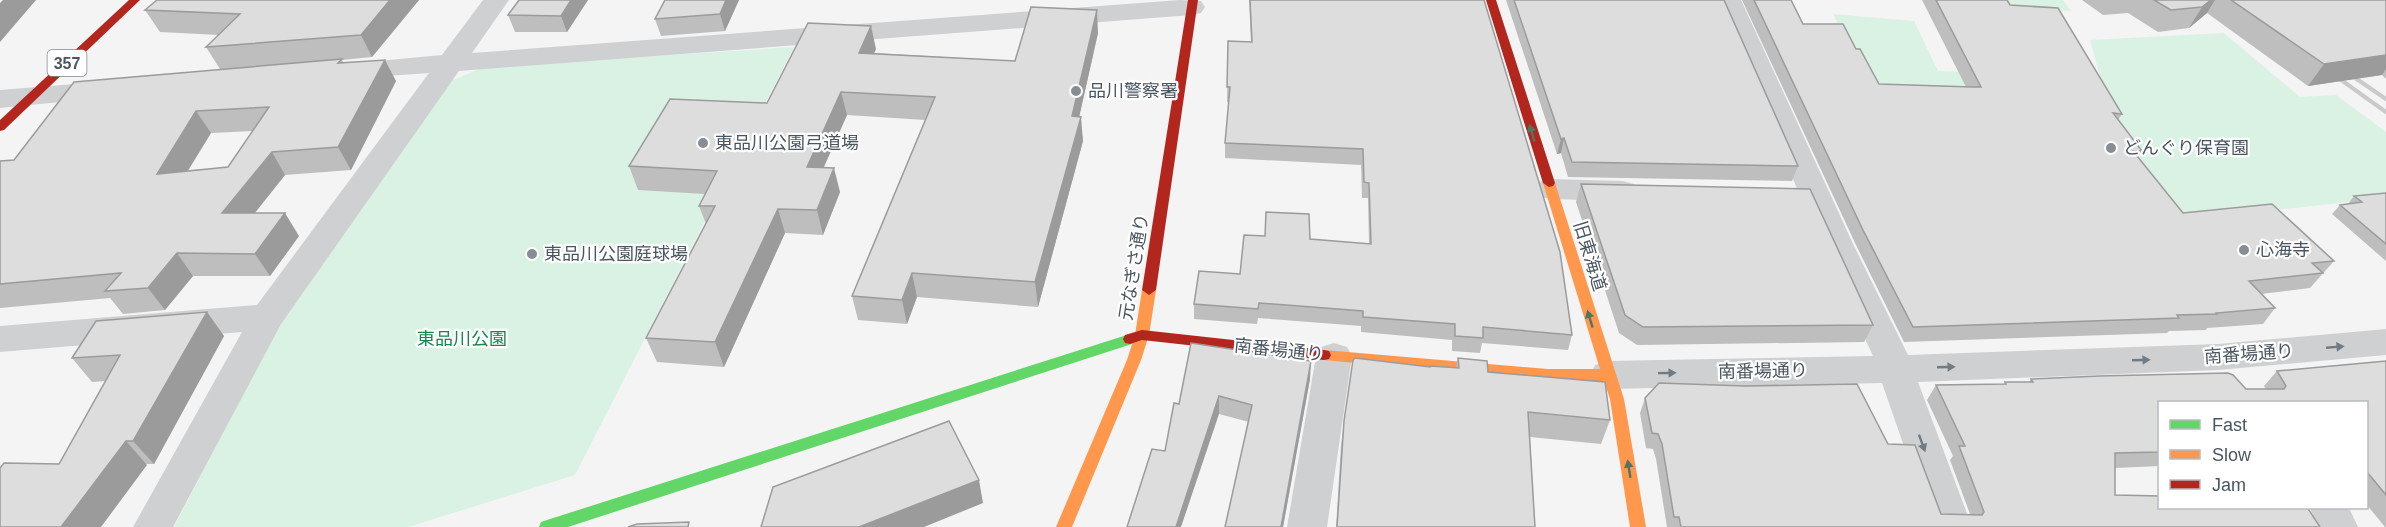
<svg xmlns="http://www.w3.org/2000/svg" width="2386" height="527" viewBox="0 0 2386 527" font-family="Helvetica,'Noto Sans JP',sans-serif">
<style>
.green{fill:#d9f2e3}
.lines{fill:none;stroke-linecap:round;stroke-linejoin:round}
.street{fill:#ced0d2;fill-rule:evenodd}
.fast{fill:#63d668;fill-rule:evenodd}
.slow{fill:#ff974d;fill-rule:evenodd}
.jam{fill:#b3261e;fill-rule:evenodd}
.rail{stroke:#c9cacc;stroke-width:4}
.wall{fill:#bebebf;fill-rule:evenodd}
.shaded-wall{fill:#9b9b9b}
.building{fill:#ddddde;stroke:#9b9b9b;stroke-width:1.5;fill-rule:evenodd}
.oneway{fill:#507663}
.oneway2{fill:#727b83}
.poi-dot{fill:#868d94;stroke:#fff;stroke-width:2}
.labels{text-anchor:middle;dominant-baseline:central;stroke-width:4.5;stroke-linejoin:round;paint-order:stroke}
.shield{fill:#fff;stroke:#808990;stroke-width:1.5}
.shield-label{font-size:16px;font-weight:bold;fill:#4a5661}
.poi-label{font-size:18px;fill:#4a5661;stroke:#fff;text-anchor:start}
.street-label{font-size:18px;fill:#4a5661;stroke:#fff}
.park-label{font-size:18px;fill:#17864f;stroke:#fff}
</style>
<rect width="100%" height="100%" fill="#f4f4f4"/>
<!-- green -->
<path class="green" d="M1999,0H2063L2071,11L2003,7Z
M1833,14L1914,21L1938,71L2100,76L2090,40L2224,33L2300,97L2336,95L2386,132V198L2170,221L1870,87Z
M794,47L575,475L408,527H174L243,393L274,323L446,83L484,67Z"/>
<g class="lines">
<!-- street -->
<path class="street" d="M483,0H509L472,53L1180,0L1201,1L1205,7L1201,13L1192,15L459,71L281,324L173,527H133L242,332L0,352V326L257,305L429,73L345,79L335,77L331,71L335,65L442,55Z
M1715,0H1741L1854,246L1908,355L2218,344L2386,329V355L2218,370L1918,382L1972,527H1932L1882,383L1608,389L1595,385L1590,375L1595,365L1608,361L1873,356L1822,246Z
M111,81L121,84L125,90L121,96L0,108V90Z
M1550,179L1623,181L1634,184L1639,191L1634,198L1623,201L1550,199L1539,196L1534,189L1539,182Z
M1334,343L1347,347L1352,356L1327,527H1287L1316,356L1321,347Z
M2310,508H2349L2358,527H2318Z"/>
<!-- fast -->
<path class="fast" d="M1130,334L1135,335L1137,339L1135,343L568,527H539L541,522L547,520Z"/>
<!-- slow -->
<path class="slow" d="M1549,179L1555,183L1624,399L1646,527H1630L1610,399L1604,381H1548L1324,360L1319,359L1317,355L1319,351L1324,350L1548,369H1600L1543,183Z
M1149,285L1156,290L1149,335L1141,360L1072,527H1056L1127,360L1135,335L1142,290Z"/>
<!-- jam -->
<path class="jam" d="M129,0H140L4,130L0,131V120Z
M1188,0H1198L1156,290L1149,295L1142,290Z
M1486,0H1496L1555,183L1553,186L1549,187L1543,183Z
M1142,330L1324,350L1329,351L1331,355L1329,359L1324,360L1142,340L1130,344L1125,343L1123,339L1125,335Z"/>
<!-- rail -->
<path class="rail" d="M2342,69L2386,99
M2330,72L2386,112"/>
</g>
<!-- wall -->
<path class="wall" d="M157,0H419L372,57L342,60L344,63L396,81L351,170L285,175L255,213L299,236L270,276H193L165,310L123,314L110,298L0,308V161L14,160L220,69L206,47L219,35L160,32L145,10ZM253,131L228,167L188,171L211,133Z
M588,0L567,32H515L508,15Z
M739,0L725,31L661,36L655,19Z
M1249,0H1484L1572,335L1568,350L1482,343L1480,353L1452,351V340L1361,332V326L1258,318L1257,324L1194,319V304L1240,274L1310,239L1369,244L1368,198H1362L1361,165L1225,158V143L1229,102H1227L1228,41L1251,42Z
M1506,0H1724L1798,166L1792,181L1568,177L1561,153L1557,154Z
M1742,0H1791L1803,24L1856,49L1879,84L1966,87L1922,0H2007L2010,5L2122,114L2118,120L2142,151L2138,157L2183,213L2334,261L2310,288L2261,294L2275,308L2263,324L2207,328L2206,330L2169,331L2167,333L1904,342L1856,245Z
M2082,0H2386V79L2382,75L2308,86L2207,13L2189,28L2158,32L2128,13L2103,15Z
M1098,33L1079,117L1083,141L1038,307L917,297L907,324L858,320L852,296L925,120L847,115L824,167L840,192L823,235L785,233L724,367L657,362L646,338L706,224L699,206L705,194L638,190L629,166L767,103L876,49L874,53L1015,61Z
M1581,184L1873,325L1864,342L1637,345L1619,333L1576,202Z
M2386,193V261L2332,214L2340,205L2348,204L2354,196Z
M207,312L224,336L154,464H59L106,381L92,382L72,358Z
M1458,358L1488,372L1610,420L1601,444L1530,437L1535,527H1336L1341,445L1344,421L1430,367L1456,368Z
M2386,361V527H2385L2367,505V402H2160V466L2115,468V495L2320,527H1667L1656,459L1653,449L1646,448L1640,413L1645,398L1888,444L1941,514H1970L1950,460L1953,456L1927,400L1936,385L2004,384L2005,382H2029L2031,379L2246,389H2266L2264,386L2277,371Z
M1310,379L1283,527H1225L1249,422L1219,414L1165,451L1179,404Z"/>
<!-- shaded-wall -->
<path class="shaded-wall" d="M3,0H36L0,42V3Z
M390,0H419L372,57L361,35Z
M571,0H588L567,32L561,16Z
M726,0H739L725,31L720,14Z
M2211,0H2215L2207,13L2189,28L2202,7Z
M1097,10L1098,33L1074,140L1072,116Z
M871,26L876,49L864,76L859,53Z
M2386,55V69L2382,75L2308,86L2324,64Z
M385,60L396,81L351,170L338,147Z
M841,92L847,115L813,191L807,167Z
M196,111L211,133L172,196L157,174Z
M1081,117L1083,141L1038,307L1035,282Z
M1564,138L1561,153L1557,154L1561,139Z
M272,152L285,175L237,235L222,213Z
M834,168L840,192L823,235L817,210Z
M778,209L785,233L724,367L715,342Z
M285,213L299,236L270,276L255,254Z
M177,253L193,276L165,310L148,288Z
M912,273L917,297L907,324L902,300Z
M207,312L224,336L154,464L133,441Z
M1311,361L1310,379L1283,527H1281Z
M1219,396V414L1181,527H1176Z
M126,441L147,465L101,527H61Z
M979,480L983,503L924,527H859Z"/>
<!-- building -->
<path class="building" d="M157,0H390L361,35L206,47L240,14L145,10Z
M519,0H571L561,16L508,15Z
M665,0H726L720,14L655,19Z
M1250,0H1484L1560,252L1572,335L1483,327V338L1455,336V324L1363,317V311L1259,303L1258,309L1194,304L1199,271L1240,274L1244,235L1265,236L1266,212L1309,214L1310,239L1371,244L1369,183L1364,182L1363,149L1225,143L1230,87H1227L1228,41L1252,42Z
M1514,0H1724L1798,166L1572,162L1564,138L1561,139Z
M1754,0H1791L1803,24H1843L1856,49H1860L1879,84L1972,87H1981L1936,0H2007L2010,5L2058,8L2122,114L2113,113L2142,151H2133L2183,213L2272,204L2334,261L2312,263L2323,273L2249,281L2275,308L2216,313L2217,314L2177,315L2179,318L1913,327L1863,230Z
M2154,0H2211L2202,7L2171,10Z
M2231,0H2386V55L2324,64Z
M1031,7L1097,10L1072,116L1081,117L1035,282L912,273L902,300L852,296L935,97L841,92L807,167L834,168L817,210L778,209L715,342L646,338L715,206H699L717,171L629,166L670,99L767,103L808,23L871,26L859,53L1015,61Z
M342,59L338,63L385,60L338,147L272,152L222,213H285L255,254L177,253L148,288L105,291L121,273L0,284V161L14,160L74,82ZM269,107L228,167L157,174L196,111Z
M1581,184L1810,189L1873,325L1643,327L1625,315Z
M2386,193V244L2340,205L2362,202L2354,196Z
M207,312L133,441H126L61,527H0V468L4,463L59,464L120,355L72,358L96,321Z
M1191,343L1311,361L1281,527H1225L1252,405L1219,396L1176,527H1127L1152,449L1165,451L1174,403L1179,404Z
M1355,358L1430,367V366L1459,368L1458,358L1487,361L1488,372L1605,382L1610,420L1528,412L1535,527H1337L1344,421L1353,360Z
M2386,361V495L2367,472V402H2160V452L2115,453V495L2160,496V507H2307L2320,527H1681L1679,517H1674L1662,444L1658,434L1652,433L1645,398L1659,383L1745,386L1857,384L1888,444L1915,445L1941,514L1982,515L1984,512L1959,446H1965L1936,385L2006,384L2005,382H2033L2031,379L2099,376L2228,373L2233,375L2246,389H2284L2286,386L2277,371Z
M949,421L979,480L859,527H761L773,487Z
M689,522L688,527H628L637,524Z"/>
<!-- one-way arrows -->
<defs><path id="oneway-solid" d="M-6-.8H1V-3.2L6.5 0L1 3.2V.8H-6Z" transform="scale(1.5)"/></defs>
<g class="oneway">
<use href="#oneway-solid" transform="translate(1532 133) rotate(-107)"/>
<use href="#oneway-solid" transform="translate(1590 319) rotate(-107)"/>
<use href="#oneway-solid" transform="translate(1629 469) rotate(-99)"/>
</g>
<g class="oneway2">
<use href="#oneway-solid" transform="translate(2335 347) rotate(-5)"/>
<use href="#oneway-solid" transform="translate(2141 360) rotate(-2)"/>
<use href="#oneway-solid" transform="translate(1946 367) rotate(-2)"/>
<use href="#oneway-solid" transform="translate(1667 373) rotate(-1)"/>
<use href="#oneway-solid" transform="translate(1922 443) rotate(70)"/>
</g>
<!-- markers -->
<g class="poi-dot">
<circle cx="1076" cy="91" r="6"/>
<circle cx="703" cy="143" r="6"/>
<circle cx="2111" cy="148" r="6"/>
<circle cx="2244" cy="250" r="6"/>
<circle cx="532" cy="254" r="6"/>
</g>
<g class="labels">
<!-- shield labels -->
<rect class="shield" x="47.5" y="50" width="39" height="26" rx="4.5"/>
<g class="shield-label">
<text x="67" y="63">357</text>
</g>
<!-- poi labels -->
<g class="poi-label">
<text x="1088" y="91">品川警察署</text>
<text x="715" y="143">東品川公園弓道場</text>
<text x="2123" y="148">どんぐり保育園</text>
<text x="2256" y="250">心海寺</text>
<text x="544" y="254">東品川公園庭球場</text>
</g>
<!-- street labels -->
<g class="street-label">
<text transform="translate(1590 256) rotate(73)">旧東海道</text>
<text transform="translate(1134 267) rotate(-81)">元なぎさ通り</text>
<text transform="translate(1279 350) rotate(6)">南番場通り</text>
<text transform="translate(2249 354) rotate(-4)">南番場通り</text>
<text transform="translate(1763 371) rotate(-1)">南番場通り</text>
</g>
<!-- park labels -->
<g class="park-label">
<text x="462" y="339">東品川公園</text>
</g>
</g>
<!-- legend -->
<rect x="2158" y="401" width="210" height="108" fill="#ffffff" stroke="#b7bbc0" stroke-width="1.5"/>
<rect x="2170" y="420" width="30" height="9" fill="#63d668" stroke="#b7bbc0" stroke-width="1.5"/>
<text x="2212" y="431" font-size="18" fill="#4a5661">Fast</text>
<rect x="2170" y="450" width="30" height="9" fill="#ff974d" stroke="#b7bbc0" stroke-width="1.5"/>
<text x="2212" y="461" font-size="18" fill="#4a5661">Slow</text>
<rect x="2170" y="480" width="30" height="9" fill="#b3261e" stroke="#b7bbc0" stroke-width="1.5"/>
<text x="2212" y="491" font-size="18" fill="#4a5661">Jam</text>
</svg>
